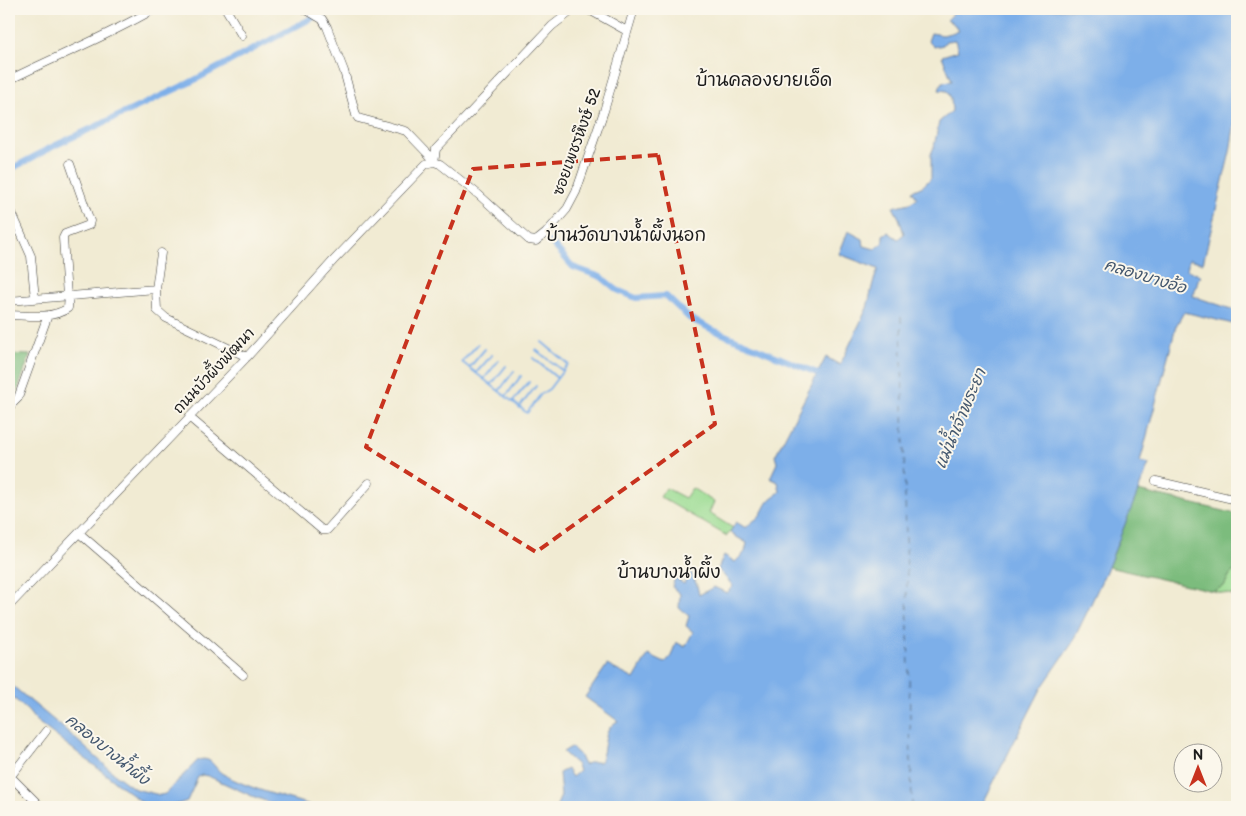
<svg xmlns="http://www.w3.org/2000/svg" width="1246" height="816" viewBox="0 0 1246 816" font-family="'Balsamiq Sans','Playpen Sans Thai',sans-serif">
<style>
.green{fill:#9bdc93;stroke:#5c7c58}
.forest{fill:#7cbc7d;stroke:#4c6c4c}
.water{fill:#7dafe9;stroke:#4c6682}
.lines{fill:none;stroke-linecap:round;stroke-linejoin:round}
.stream{stroke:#7dafe9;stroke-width:2}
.canal{stroke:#7dafe9;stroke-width:6}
.ferry{stroke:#43576e;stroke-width:1;stroke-dasharray:6 5;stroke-linecap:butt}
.minor-casing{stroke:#3c3b37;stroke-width:9}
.minor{stroke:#fff;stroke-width:8}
.marked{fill:none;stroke:#c8321e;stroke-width:4;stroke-dasharray:10 6;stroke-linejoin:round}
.labels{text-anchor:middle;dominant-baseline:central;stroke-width:4;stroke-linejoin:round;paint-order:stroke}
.street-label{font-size:15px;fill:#1c1c1c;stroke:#fbf7ec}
.water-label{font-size:16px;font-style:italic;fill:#43576e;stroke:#fbf7ec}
.quarter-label{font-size:18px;fill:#1c1c1c;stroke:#fbf7ec}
</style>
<rect width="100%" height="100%" fill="#fbf7ec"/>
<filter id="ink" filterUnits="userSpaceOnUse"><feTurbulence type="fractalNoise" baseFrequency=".02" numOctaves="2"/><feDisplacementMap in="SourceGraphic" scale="10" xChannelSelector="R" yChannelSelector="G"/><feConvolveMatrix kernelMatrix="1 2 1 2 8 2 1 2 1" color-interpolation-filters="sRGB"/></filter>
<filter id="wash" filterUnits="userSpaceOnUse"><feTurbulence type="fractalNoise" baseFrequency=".0096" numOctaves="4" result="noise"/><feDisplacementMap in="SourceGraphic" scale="20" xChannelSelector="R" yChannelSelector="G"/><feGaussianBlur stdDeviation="1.12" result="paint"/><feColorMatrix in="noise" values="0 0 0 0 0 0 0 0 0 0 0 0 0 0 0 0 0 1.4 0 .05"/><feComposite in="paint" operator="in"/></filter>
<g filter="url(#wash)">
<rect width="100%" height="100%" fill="#f1ebd3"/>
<!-- green -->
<path class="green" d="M666,488L685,498L692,488L714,502L709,513L733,528L727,536L660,497Z
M1237,569V596L1213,591L1224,586L1230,574Z"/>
<!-- forest -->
<path class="forest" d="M9,354L30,355L16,395L9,403Z
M1138,491L1237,514V569L1230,574L1224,586L1213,591L1108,567Z"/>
<!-- water -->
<path class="water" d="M954,9H1237V108L1230,152L1203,263L1189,259L1187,270L1200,275L1193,296L1237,311V325L1184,312L1176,326L1140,462L1149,464L1108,567L1090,606L1071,645L1042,687L981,807H556L561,796L559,773L567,769L572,777L579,771L577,765L563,752L571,747L579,754L584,765L591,762H600C607,749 601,729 618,721L585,697L607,665L634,679L648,655L665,663L671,656L676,642L685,647L693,632L686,626L689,616L679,608L680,594L672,587L675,578L684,584L689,569L697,585L699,595L714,587L727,593L733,586L718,569L724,555L735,562L745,552L747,543L735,536L730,532L736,522L746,528C750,522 757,520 761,514C768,501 766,501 780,492L778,482L770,478L777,463L775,456L826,357L840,365L867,308L873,283L878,269L839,254L848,231L863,239L864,246L875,249L883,243V235L888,232L898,239L904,234L899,218L893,207L910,203L917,198L912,191L923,186L931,178V154L934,147L939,122L952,111L951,98L947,91L939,90L942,82L952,81L942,56L958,51L955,40L946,41L943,45L934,47L928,41L931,33L943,35L958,31L955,25L947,20L952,15Z
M9,683L68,732L116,775L135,789L160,795L165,794L198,760C213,756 213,768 223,774C249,789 281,796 310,805L314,807H282L252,796L208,776L202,775L198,777L187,801C171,807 160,809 143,803L35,720L28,711L9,694Z"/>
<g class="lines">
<!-- stream -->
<path class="stream" d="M478,344L462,362L527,413L541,394L549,389L568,364L542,342
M536,350L563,371
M533,358L557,378
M469,368L485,349
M476,373L492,355
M484,379L499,360
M491,385L506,366
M499,391L514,371
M506,396L521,376
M513,401L529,382
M519,408L536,386"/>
<!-- canal -->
<path class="canal" d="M9,170L56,145L189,83L329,9
M551,242L573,267L601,277L617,290L636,298L666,296L689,318L713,330L824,376"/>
<!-- ferry -->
<path class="ferry" d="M901,317L912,807"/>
</g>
</g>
<g filter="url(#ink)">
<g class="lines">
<defs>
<path id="minor" d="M226,9L242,36
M305,9L322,19L327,27L344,71L356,115L358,118L406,131L432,158L433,162
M584,9L593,12L627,31
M9,80C57,56 108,36 154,9
M434,162L436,149L552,26L574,9
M9,206L31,256L35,299
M161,253L156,289L157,310L166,318L247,357
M67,296L63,238L65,234L89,225L90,221L70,164
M9,301L156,289
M9,315C27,316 53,319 68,308L69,295
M9,407L18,398L48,315
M189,417L322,530H327L369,483
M1156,481L1237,500
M79,533L243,675
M9,606L247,357L333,261L426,164L434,162L440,164L479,195L529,240L536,241L546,233L567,209L576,192L604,111L634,9
M9,775L41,807
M10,777L46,731"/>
</defs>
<!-- minor casing -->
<use href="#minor" class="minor-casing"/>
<!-- minor -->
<use href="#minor" class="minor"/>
</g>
</g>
<!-- marked area -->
<path class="marked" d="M658,155L715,424L536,552L366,447L473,169Z"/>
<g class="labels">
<!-- street labels -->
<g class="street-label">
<text transform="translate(577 142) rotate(-70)">ซอยเพชรหึงษ์ 52</text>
<text transform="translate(214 371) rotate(-47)">ถนนบัวผึ้งพัฒนา</text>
</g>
<!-- water labels -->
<g class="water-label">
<text transform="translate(1145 277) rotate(17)">คลองบางอ้อ</text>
<text transform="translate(961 419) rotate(-67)">แม่น้ำเจ้าพระยา</text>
<text transform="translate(107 750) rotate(39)">คลองบางน้ำผึ้ง</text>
</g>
<!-- quarter labels -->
<g class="quarter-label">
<text x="764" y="80">บ้านคลองยายเอ็ด</text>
<text x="626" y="235">บ้านวัดบางน้ำผึ้งนอก</text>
<text x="669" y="572">บ้านบางน้ำผึ้ง</text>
</g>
</g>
<!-- margin -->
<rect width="1246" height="816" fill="none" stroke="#fbf7ec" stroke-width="30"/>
<!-- north arrow -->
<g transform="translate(1198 768)"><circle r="24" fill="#fbf7ec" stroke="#a29f99"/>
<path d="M0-4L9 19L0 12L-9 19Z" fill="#c8321e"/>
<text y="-8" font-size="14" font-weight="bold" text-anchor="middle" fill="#1c1c1c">N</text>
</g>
</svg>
